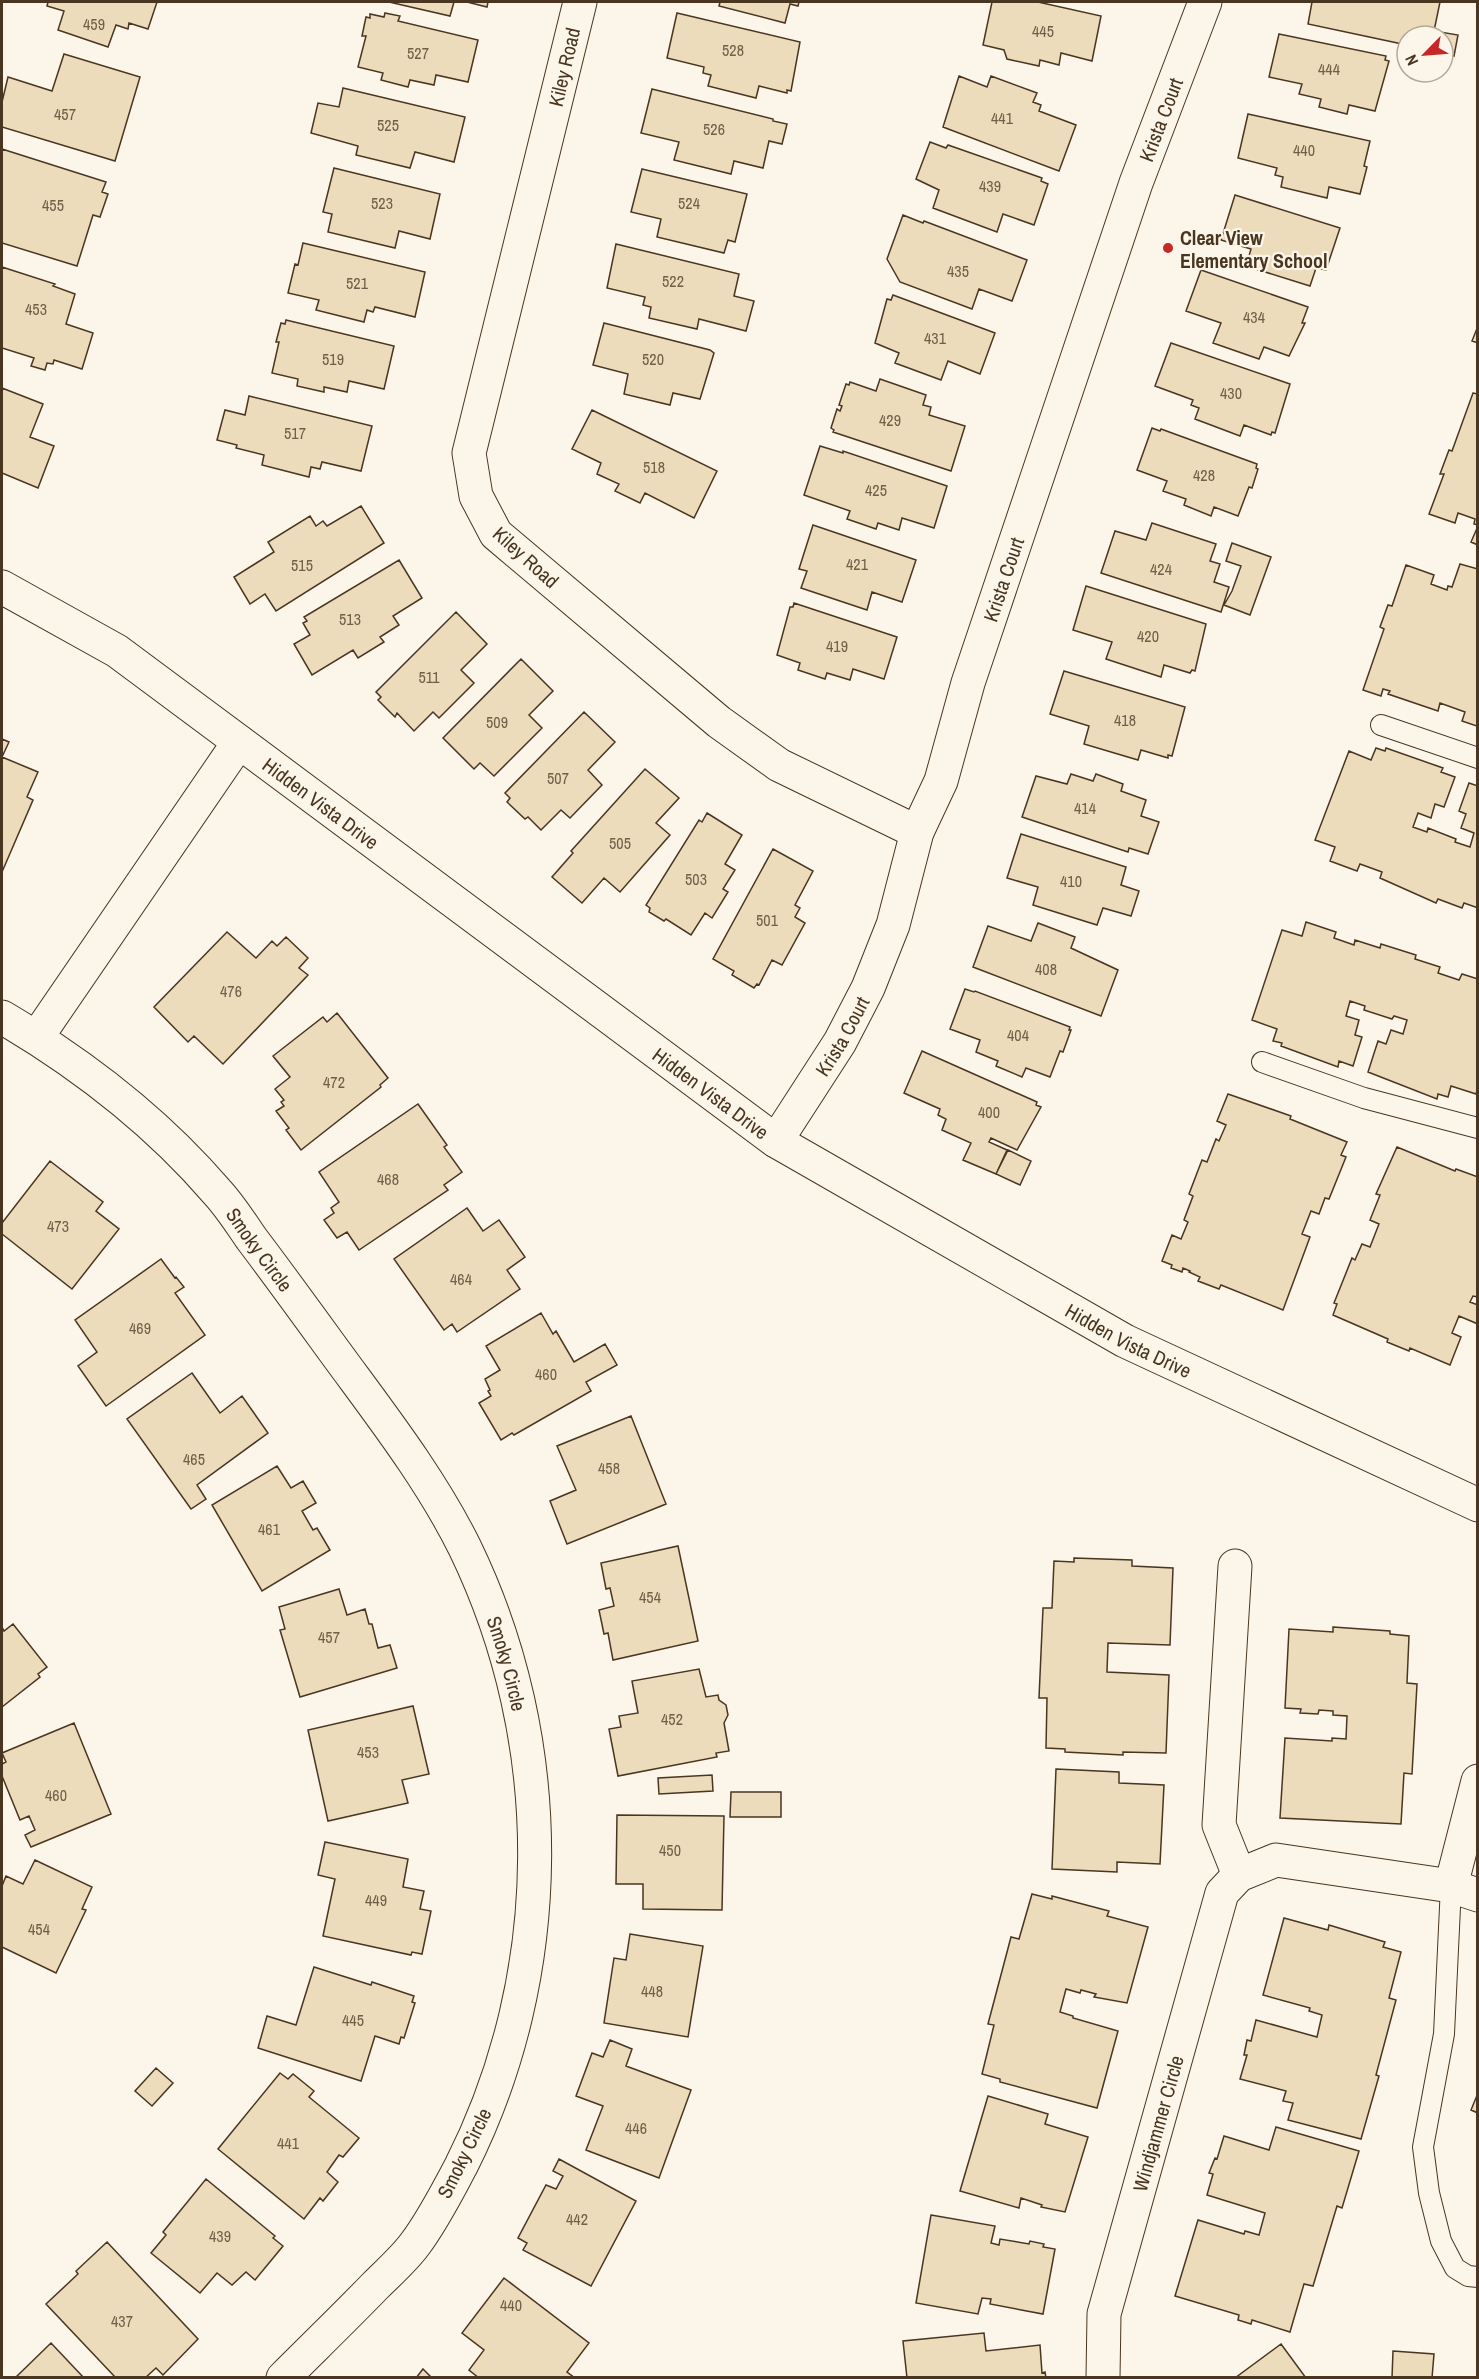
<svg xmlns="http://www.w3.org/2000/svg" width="1479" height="2379" viewBox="0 0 1479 2379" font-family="'Archivo Narrow',sans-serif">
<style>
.building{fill:#ecdcbc;stroke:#4a3520;stroke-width:1.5}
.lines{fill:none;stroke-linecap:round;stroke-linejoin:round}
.service-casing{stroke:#4a3520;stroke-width:22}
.minor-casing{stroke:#4a3520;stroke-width:35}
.tertiary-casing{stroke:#4a3520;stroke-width:35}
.service{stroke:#fbf6e9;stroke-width:20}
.minor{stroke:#fbf6e9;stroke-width:33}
.tertiary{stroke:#fbf6e9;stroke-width:33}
.poi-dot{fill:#c62828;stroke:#fbf6e9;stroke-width:2}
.labels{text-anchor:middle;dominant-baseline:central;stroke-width:4.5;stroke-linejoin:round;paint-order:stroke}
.number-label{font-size:16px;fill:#725f47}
.street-label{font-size:20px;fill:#4a3520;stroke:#fbf6e9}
.poi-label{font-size:20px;font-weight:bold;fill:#4a3520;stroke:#fbf6e9;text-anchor:start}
</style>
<rect width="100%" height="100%" fill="#fbf6e9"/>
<!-- building -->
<path class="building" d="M48,2H157L148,29L129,23L128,29L116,25L108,47L58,30L64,11L47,6Z
M389,2H454L450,16Z
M467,2H488L487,7Z
M720,2H799L798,6L790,4L785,23L719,6Z
M992,2H1038L1101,16L1092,61L1061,53L1059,65L1040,60L1039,66L1007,59L1004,50L983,45Z
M1312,2H1440L1434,31L1458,35L1454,56L1443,53V36H1407V45L1308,24Z
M385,13L400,16L398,21L478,40L468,82L436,75L434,85L410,80L408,87L381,80L383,73L358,67L366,36H362L366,17L370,18V14L384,17Z
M677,13L800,42L791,91L787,90V93L759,86L756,98L708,86L711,75L703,73L704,67L667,58Z
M1279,34L1386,56L1385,60L1389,61L1375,111L1349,105L1347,114L1319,107L1321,99L1299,94L1302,84L1269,77Z
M64,54L140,77L115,161L2,127V102L8,77L52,91Z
M959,76L987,87L991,76L1037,93L1033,102L1041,105L1039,111L1076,125L1059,171L943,127Z
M343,88L465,117L454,162L415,152L410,168L356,155L358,146L311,133L318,103L339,107Z
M652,89L773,119V121L787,124L782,144L769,141L763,168L734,161L731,174L674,160L679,142L641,133Z
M1248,114L1370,141L1364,166L1367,167L1360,194L1329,187L1327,198L1281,187L1283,177L1275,175L1277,168L1238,158Z
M930,142L946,148L948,145L1042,178L1041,181L1048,184L1034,225L1003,214L997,232L933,208L939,190L916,179Z
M2,149L106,182L102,192L108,194L100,217L93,215L77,266L2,243Z
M334,168L440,194L430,239L399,231L395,248L328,232L332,214L323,212Z
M642,169L747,194L735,242L728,240L724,253L657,237L661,219L631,212Z
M1235,195L1340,228L1326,270L1316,268L1310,286L1246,266L1251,249L1221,240Z
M903,215L923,223L924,221L1027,260L1012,301L979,289L972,309L900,282L887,259Z
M303,243L425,272L415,317L375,307L373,312L367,310L364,322L316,310L319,300L288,293L295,264L298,265Z
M616,244L739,274L734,296L754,301L746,331L699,319L697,329L649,318L651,307L643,305L645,297L607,288Z
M2,267L55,284L53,286L75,294L66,324L93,333L82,369L54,360L53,364L47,363L45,370L31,366L34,358L2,348Z
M1201,270L1308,307L1302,323H1305L1289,356L1264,347L1259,359L1213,343L1221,323L1186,311Z
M893,295L995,333L980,374L948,361L941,380L895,363L899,353L875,343L887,299L891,300Z
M286,320L394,346L384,389L349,381L347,392L324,387V392L297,386L298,379L272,373L279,342H276L281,323L285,324Z
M604,323L710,350L714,353L700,399L673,393L670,405L624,394L628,374L593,365Z
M1478,326V343L1472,341Z
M1171,343L1290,384L1275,433L1272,432L1271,435L1244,425L1240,436L1195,419L1199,408L1191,405L1193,400L1155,386Z
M880,379L926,395L923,405L931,407L929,415L965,426L951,471L833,432L834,430L831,428L837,409L840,411L842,406L839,405L846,384L849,385L850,382L876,391Z
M2,388L43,404L30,437L54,446L38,488L2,473Z
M1473,393L1478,394V525L1474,524L1475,519L1458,513L1455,523L1429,514L1444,474H1440L1449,450L1452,451Z
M249,396L372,426L361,471L322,462L320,469L311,467L309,477L262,465L264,455L236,448L237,445L217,440L225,410L245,415Z
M592,410L717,471L694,518L645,493L640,503L615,491L619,484L597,474L601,463L572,449Z
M1152,428L1160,431L1161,429L1257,464L1256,468L1258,469L1252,488L1249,487L1238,516L1214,507L1211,516L1184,505L1186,499L1163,491L1167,481L1137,470Z
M820,446L843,453V451L947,486L934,528L902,518L899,530L878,523L876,529L847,519L850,511L804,495Z
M361,506L384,543L276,611L265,594L250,604L234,577L274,552L268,542L310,516L316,526L323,521L327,526Z
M1152,523L1216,544L1210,561L1220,564L1214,582L1229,587L1221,612L1101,573L1115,531L1146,540Z
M813,525L916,560L902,602L872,592L867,610L801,588L807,571L799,569Z
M1478,526V545L1471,542Z
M1232,543L1271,557L1250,615L1224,605L1232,591L1241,566L1226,561Z
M399,560L422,598L393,616L399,625L380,637L384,642L358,658L353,650L312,675L294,644L310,635L303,623L307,621L304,617Z
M1460,564L1478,569V730L1477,726L1462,721L1465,712L1440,703L1438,711L1388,694L1390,691L1383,689L1381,696L1363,690L1384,629L1380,627L1388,605L1392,606L1406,565L1434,575L1431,584L1447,590L1448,586L1452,587Z
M1086,586L1206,624L1195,671L1192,670L1190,673L1164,665L1161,677L1106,659L1112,642L1073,630Z
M794,603L897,637L884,679L853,669L850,680L827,673L825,679L798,670L800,663L777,655L790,607H793Z
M456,612L487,644L461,670L474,683L439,718L433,712L414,731L397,713L395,717L378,700L381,697L376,692Z
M521,659L553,691L529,715L542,728L494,776L480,763L474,769L443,738Z
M1064,671L1185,707L1172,756L1168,755V758L1141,750L1138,760L1084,744L1089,726L1050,714Z
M584,712L615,742L588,770L602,785L570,818L561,810L541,830L528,817L525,819L507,802L510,798L505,793Z
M2,739L9,742L2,757L38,772L27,797L33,800L2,872Z
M1376,748L1385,751L1386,748L1443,768L1441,772L1455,777L1444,807L1435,804L1431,818L1418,813L1413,827L1427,832L1428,828L1456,839L1455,842L1470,847L1474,833L1461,828L1466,814L1459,811L1469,783L1478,786V908L1464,903L1462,908L1438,899L1436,903L1380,878L1382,872L1360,864L1357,871L1330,861L1335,847L1315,840L1349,751L1371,760Z
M645,769L679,798L656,823L670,835L620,892L604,878L582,903L552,877L573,853L571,851Z
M1071,774L1093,781L1096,774L1123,784L1121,791L1146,800L1141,816L1159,822L1148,854L1129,848L1128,852L1022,817L1036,776L1067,784Z
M707,813L742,835L725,864L735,870L723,889L728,892L712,918L705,913L691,935L666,919L664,921L649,912L650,908L646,905L699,820L702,822Z
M1021,834L1126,867L1121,885L1139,891L1131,916L1103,908L1097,925L1033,905L1038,887L1007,878Z
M773,849L813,871L795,905L800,908L795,917L805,923L782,965L772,960L759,985L757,984L754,988L732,975L734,971L713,959Z
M1306,922L1336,932L1334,938L1354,945L1355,940L1380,948L1381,944L1416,955L1415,959L1440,967L1438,973L1459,980L1462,974L1478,979V1087L1476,1094L1451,1086L1448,1097L1438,1094L1437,1099L1368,1072L1378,1041L1386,1044L1391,1030L1403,1034L1407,1020L1394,1016L1392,1019L1364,1010L1365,1006L1350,1001L1346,1016L1359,1020L1355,1035L1362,1037L1353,1066L1339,1061L1338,1067L1281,1046L1282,1043L1273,1041L1277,1029L1252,1020L1282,930L1302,936Z
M1038,923L1075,937L1071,948L1118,970L1101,1016L973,967L988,926L1031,941Z
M227,932L256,958L272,941L277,946L286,937L308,958L299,968L308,975L223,1064L194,1036L188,1042L154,1007Z
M965,989L974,992L975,991L1070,1027L1069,1030H1071L1063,1052L1060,1051L1050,1077L1026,1068L1022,1077L996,1066L998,1061L976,1052L980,1040L950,1029Z
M337,1013L388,1078L380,1085L381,1087L301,1150L286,1130L289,1128L276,1111L284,1106L281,1102L284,1100L275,1089L290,1077L273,1056L323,1017L327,1022Z
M922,1051L1037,1102L1036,1105L1041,1107L1017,1150L991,1138L989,1142L1007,1150L996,1174L963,1160L971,1143L942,1130L946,1119L938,1115L940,1109L904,1093Z
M1228,1094L1291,1116L1290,1119L1347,1142L1341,1155L1346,1157L1329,1199L1325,1198L1319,1214L1311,1211L1302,1234L1310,1237L1283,1310L1221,1285L1219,1289L1198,1281L1200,1277L1189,1272L1190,1271L1183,1268L1182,1272L1171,1268L1172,1265L1162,1261L1172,1235L1181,1239L1188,1222L1184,1220L1193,1196L1189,1194L1202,1160L1207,1162L1216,1139L1219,1141L1226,1125L1217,1121Z
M418,1104L447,1145L444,1147L462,1172L444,1185L448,1190L359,1250L347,1232L337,1238L324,1220L334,1213L331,1208L339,1202L319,1172Z
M1397,1147L1455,1171L1456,1169L1478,1177V1297L1473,1296L1470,1302L1478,1305V1324L1459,1316L1452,1333L1461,1337L1450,1365L1410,1348L1409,1351L1387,1342L1388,1339L1333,1315L1337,1304L1334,1303L1352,1258L1355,1260L1362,1244L1370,1247L1379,1224L1370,1220L1380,1195L1376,1194Z
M1008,1150L1031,1161L1020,1185L996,1174Z
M50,1161L103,1202L96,1211L119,1229L72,1289L2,1234V1223Z
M467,1208L483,1231L499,1220L525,1257L507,1270L520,1289L457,1332L452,1324L444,1330L394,1259Z
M161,1259L175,1278L176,1277L184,1287L175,1293L205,1335L106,1406L78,1366L97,1352L75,1320Z
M541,1313L553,1334L556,1331L574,1362L605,1344L617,1365L586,1382L591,1391L514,1435L512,1433L501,1440L479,1403L491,1396L488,1391L490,1390L485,1379L500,1370L486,1346Z
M192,1373L220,1413L242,1396L268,1433L197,1485L206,1499L191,1509L127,1419Z
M631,1416L666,1504L567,1544L550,1501L576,1490L557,1446Z
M277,1466L291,1488L303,1481L316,1503L302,1511L313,1530L317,1528L330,1550L262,1591L212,1505Z
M678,1546L698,1641L613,1660L608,1633L604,1634L599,1610L614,1606L610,1588L606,1589L601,1563Z
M1074,1558L1132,1560V1566L1173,1568L1170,1645L1108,1643L1107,1672L1169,1675L1166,1753L1123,1752V1755L1065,1752V1749L1046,1748L1047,1698H1039L1043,1608H1052L1054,1561L1074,1562Z
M339,1589L347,1615L365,1609L369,1624H372L378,1648L390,1645L397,1668L300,1697L280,1630L285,1629L279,1607Z
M13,1624L47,1667L38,1674L40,1677L2,1707V1627L4,1631Z
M1333,1627L1390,1631V1634L1409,1636L1407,1683L1417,1684L1412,1774L1404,1773L1401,1824L1280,1818L1285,1738L1332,1741V1738L1346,1739L1347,1716L1333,1715V1711L1319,1710L1318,1714L1300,1713L1301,1709L1285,1708L1289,1629L1333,1632Z
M699,1669L706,1697L718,1695L719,1700L726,1705L728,1715L724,1723L729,1751L716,1753L717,1757L618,1776L609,1729L621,1727L619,1716L638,1713L632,1681Z
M413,1706L429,1774L402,1780L408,1803L328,1821L308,1730Z
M74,1723L111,1814L31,1847L25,1835L35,1830L29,1816L20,1820L2,1776V1764L6,1762L2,1753Z
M1056,1769L1119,1772V1783L1164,1785L1160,1864L1117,1862V1872L1052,1869Z
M712,1775L713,1791L659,1794L658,1778Z
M731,1792H781V1817H730Z
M617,1815L724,1816L722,1910L643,1909V1884H616Z
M325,1842L408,1859L403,1887L424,1891L420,1909L431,1911L422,1954L412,1952L411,1955L323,1936L335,1879L318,1875Z
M35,1860L92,1887L82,1909L86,1910L56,1973L2,1947V1886L6,1876L23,1884Z
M1032,1894L1052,1899V1896L1109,1911L1107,1916L1148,1927L1127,2003L1094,1997L1096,1994L1081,1990L1080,1993L1066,1989L1060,2012L1073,2016V2018L1118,2031L1097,2108L1000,2082V2079L982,2074L994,2025L988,2024L1011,1937L1019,1939Z
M1284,1918L1328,1930L1329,1925L1385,1942L1383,1947L1401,1952L1389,1998L1396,2000L1376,2075L1379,2076L1361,2139L1288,2120L1293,2103L1283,2101L1286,2091L1240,2079L1247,2055H1244L1247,2040L1251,2041L1256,2020L1317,2037L1322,2015L1309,2011L1310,2008L1263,1995Z
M630,1934L703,1946L688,2037L604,2023L614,1958L626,1960Z
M314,1967L371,1985L372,1982L414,1996L412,2002L415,2003L404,2038L401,2037L399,2044L375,2036L361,2081L258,2048L267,2016L296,2025Z
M610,2040L632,2049L626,2066L691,2090L659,2178L586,2150L603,2106L576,2096L592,2053L603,2057Z
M156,2068L173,2083L152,2106L135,2091Z
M280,2073L288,2079L293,2074L314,2091L309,2097L359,2138L343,2157L339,2155L327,2172L338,2182L323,2201L320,2198L304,2219L218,2149Z
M1478,2093V2113L1471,2110Z
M988,2096L1048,2114L1045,2124L1088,2137L1065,2212L1041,2207L1042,2205L1021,2198L1019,2208L960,2191Z
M1276,2127L1359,2151L1342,2208L1337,2206L1313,2286L1304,2284L1290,2332L1252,2320L1251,2324L1238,2320L1239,2315L1175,2296L1198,2220L1244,2234L1245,2231L1259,2235L1265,2213L1207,2195L1213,2174L1209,2173L1215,2158L1217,2159L1224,2136L1269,2150Z
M559,2159L636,2201L591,2286L523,2250L527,2243L518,2238L546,2185L556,2189L563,2176L553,2171Z
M206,2179L275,2236L273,2238L283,2246L255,2280L246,2272L232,2285L217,2273L200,2293L151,2253L166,2235L163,2232Z
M931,2215L995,2226L991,2243L999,2245L1000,2239L1029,2244L1030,2241L1044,2244L1043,2247L1055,2249L1043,2314L990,2304L991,2299L982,2298L978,2314L916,2303Z
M107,2242L198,2339L163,2375L156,2368L145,2378H116L46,2304L78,2274L76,2271Z
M504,2278L589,2343L567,2372L575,2378H479L469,2370L484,2350L462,2333Z
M984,2333L986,2351L1040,2345L1042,2373L1045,2372L1046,2378H907L903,2341Z
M51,2343L84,2378H15Z
M1281,2344L1306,2378H1235Z
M1393,2351L1434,2354L1432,2378H1392Z
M423,2369L432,2378H416Z"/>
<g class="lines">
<defs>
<path id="service" d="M1381,725L1478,758
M1262,1062L1364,1098L1478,1128
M1451,1886L1444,2034L1423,2147L1429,2193L1441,2241L1455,2268L1468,2276L1478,2277"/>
<g id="minor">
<path d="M580,2L469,453L476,496L496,534L719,722L779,765L917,832"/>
<path id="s1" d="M2,1017C82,1064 156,1121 217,1192C230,1206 240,1222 251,1238C276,1271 300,1304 324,1337C373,1405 428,1473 465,1548C559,1742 558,1974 461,2166C447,2192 433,2220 415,2244C404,2259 389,2272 376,2285C345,2317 314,2347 283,2378"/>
<path d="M37,1037L239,742"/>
<path id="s2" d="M776,1141L840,1042L868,988L893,925L917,832L941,781L968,683L1136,183L1205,2"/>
<path d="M1235,1566L1219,1825L1239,1875"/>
<path d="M1451,1886L1478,1781"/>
<path id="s3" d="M1103,2378L1104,2314L1222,1893L1239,1875L1276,1860L1451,1886L1478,1895"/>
</g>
<g id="tertiary">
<path id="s4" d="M2,587L117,651L776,1141L1125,1341L1478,1505"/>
</g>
</defs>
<!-- service casing -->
<use href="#service" class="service-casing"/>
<!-- minor casing -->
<use href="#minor" class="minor-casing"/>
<!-- tertiary casing -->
<use href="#tertiary" class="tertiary-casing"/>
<!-- service -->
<use href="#service" class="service"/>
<!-- minor -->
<use href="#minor" class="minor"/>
<!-- tertiary -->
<use href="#tertiary" class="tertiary"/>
</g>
<!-- markers -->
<circle class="poi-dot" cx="1168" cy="248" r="6"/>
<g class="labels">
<!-- number labels -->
<g class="number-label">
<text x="94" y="24">459</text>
<text x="1043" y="31">445</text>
<text x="733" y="50">528</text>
<text x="418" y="53">527</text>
<text x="1329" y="69">444</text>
<text x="65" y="114">457</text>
<text x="1002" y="118">441</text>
<text x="388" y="125">525</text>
<text x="714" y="129">526</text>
<text x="1304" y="150">440</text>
<text x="990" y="186">439</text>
<text x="382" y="203">523</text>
<text x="689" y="203">524</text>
<text x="53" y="205">455</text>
<text x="958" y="271">435</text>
<text x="673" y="281">522</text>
<text x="357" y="283">521</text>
<text x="36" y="309">453</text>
<text x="1254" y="317">434</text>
<text x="935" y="338">431</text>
<text x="333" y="359">519</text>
<text x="653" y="359">520</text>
<text x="1231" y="393">430</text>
<text x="890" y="420">429</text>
<text x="295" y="433">517</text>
<text x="654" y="467">518</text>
<text x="1204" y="475">428</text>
<text x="876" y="490">425</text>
<text x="857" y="564">421</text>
<text x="302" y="565">515</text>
<text x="1161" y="569">424</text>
<text x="350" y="619">513</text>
<text x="1148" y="636">420</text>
<text x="837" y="646">419</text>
<text x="429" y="677">511</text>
<text x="1125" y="720">418</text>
<text x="497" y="722">509</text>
<text x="558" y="778">507</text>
<text x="1085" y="808">414</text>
<text x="620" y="843">505</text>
<text x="696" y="879">503</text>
<text x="1071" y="881">410</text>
<text x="767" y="920">501</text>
<text x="1046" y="969">408</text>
<text x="231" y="991">476</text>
<text x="1018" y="1035">404</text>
<text x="334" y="1082">472</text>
<text x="989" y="1112">400</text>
<text x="388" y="1179">468</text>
<text x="58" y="1226">473</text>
<text x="461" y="1279">464</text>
<text x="140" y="1328">469</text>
<text x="546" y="1374">460</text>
<text x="194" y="1459">465</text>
<text x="609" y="1468">458</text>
<text x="269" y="1529">461</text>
<text x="650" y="1597">454</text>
<text x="329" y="1637">457</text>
<text x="672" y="1719">452</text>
<text x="368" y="1752">453</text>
<text x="56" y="1795">460</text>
<text x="670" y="1850">450</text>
<text x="376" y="1900">449</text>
<text x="39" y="1929">454</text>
<text x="652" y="1991">448</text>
<text x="353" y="2020">445</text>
<text x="636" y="2128">446</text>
<text x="288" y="2143">441</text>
<text x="577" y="2219">442</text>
<text x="220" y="2236">439</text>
<text x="511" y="2305">440</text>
<text x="122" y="2321">437</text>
</g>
<!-- street labels -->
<g class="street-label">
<text transform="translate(564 67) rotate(-77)">Kiley Road</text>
<text stroke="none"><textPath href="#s2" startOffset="1096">Krista Court</textPath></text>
<text transform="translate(526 557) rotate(42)">Kiley Road</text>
<text stroke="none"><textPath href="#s2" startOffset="610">Krista Court</textPath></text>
<text stroke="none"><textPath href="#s4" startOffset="386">Hidden Vista Drive</textPath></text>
<text stroke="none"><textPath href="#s2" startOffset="124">Krista Court</textPath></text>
<text stroke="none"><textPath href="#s4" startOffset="872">Hidden Vista Drive</textPath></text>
<text stroke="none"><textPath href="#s1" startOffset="350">Smoky Circle</textPath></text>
<text stroke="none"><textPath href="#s4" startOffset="1358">Hidden Vista Drive</textPath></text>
<text stroke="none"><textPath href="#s1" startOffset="836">Smoky Circle</textPath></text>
<text stroke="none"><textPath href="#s3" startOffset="262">Windjammer Circle</textPath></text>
<text transform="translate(464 2153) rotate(-64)">Smoky Circle</text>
</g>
<!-- poi labels -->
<g class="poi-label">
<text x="1180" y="237">Clear View<tspan x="1180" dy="23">Elementary School</tspan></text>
</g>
</g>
<!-- border -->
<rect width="1479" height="2379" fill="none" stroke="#4a3520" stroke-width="6"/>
<!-- north arrow -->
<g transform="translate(1425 54) rotate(245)"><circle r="28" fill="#fbf6e9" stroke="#b4a999" stroke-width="1.5"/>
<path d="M0-4.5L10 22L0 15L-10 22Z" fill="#c62828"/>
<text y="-9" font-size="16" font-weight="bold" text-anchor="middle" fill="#4a3520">N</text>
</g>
</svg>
